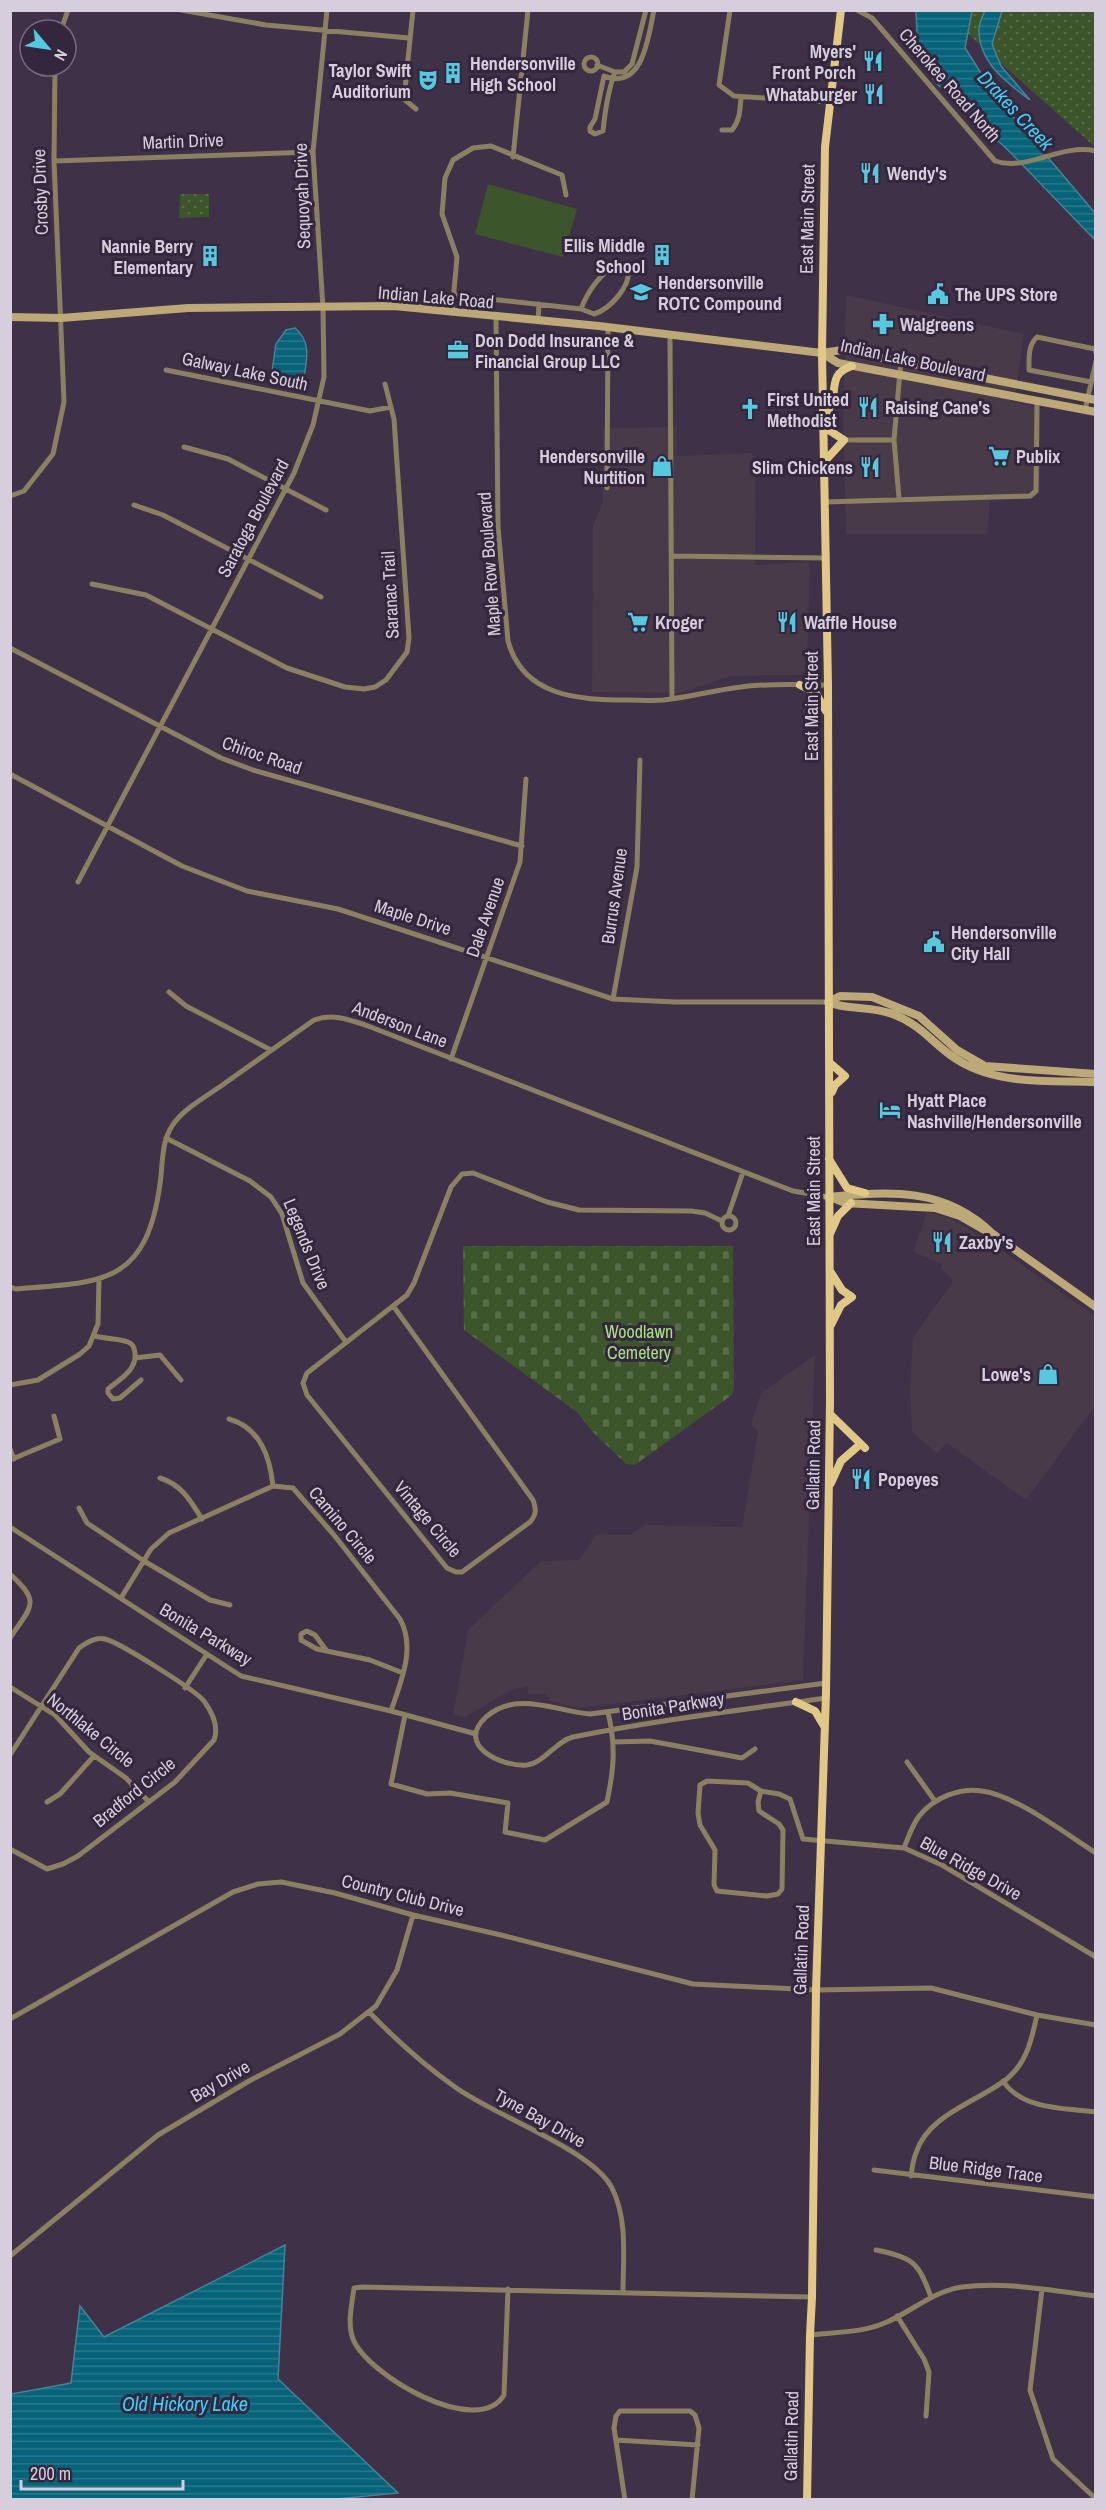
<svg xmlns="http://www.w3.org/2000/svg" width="1106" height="2510" viewBox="0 0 1106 2510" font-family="'Archivo Narrow',sans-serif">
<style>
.commercial{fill:#483a48}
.grass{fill:#3c552a}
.cemetery{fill:url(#cemetery-stones)}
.park{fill:url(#park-dots)}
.water{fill:url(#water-rules);stroke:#458397;stroke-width:1.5}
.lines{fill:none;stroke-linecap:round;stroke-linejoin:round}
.street{stroke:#8c8062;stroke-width:5}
.secondary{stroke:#bca977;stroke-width:8}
.primary{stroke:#e1c887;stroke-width:8}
.labels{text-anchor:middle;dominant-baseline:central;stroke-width:6;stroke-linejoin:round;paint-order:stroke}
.poi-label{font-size:18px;font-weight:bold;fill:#d6cedc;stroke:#34273d;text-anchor:start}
.street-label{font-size:18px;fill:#d6cedc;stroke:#34273d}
.park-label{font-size:18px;fill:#a9df83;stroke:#34273d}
.water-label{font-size:20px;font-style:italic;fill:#3ad1f9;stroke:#34273d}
</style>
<defs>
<pattern id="cemetery-stones" width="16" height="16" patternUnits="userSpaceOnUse" patternTransform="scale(1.5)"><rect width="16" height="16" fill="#3c552a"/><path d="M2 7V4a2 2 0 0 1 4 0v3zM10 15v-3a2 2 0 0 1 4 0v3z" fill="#576c48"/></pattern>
<pattern id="park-dots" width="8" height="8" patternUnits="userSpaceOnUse" patternTransform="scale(1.5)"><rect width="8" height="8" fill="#3c552a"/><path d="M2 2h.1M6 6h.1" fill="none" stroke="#576c48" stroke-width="1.8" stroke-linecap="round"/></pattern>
<pattern id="water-rules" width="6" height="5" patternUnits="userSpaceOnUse" patternTransform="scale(1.5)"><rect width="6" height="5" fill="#076379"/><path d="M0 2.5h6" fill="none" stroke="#2a788b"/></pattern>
</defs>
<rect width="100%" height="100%" fill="#3f3148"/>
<!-- commercial -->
<path class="commercial" d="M846,295L1024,334L1014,402L1040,408V493L1032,499L990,501L987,534H846L843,405Z
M676,427V456L751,453L756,458L755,565L810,562L807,669L800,675L731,676L681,693L592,692L593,525L603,502V428Z
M927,1212L950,1218L984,1238L1095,1316V1406L1026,1500L947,1443L937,1453L912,1432L910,1390L913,1338L953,1281L941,1268L942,1264L913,1252Z
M815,1355L803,1680L579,1708L550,1701L546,1694H528V1686L511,1690L466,1717L453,1715L468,1630L541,1561L579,1560L597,1534L630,1535L645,1525L742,1527L758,1432L751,1425L761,1393Z"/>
<!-- grass -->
<path class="grass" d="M488,184L577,209L563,257L475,234Z"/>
<!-- cemetery -->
<path class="cemetery" d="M463,1246H733L734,1389L732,1395L635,1465L626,1464L592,1431L577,1412L464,1330Z"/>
<!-- park -->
<path class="park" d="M942,11H1095V147Z
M180,194H209V217L179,218Z"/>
<!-- water -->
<path class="water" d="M985,10L1002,11L992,44L1001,66L1030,100C1007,83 978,62 979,29C979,23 983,16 985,10Z
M916,11H972L965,48L995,95L1095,213V240L1010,152L936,83L918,55Z
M295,328C313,343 306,362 303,383L271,378L276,344L286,330Z
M285,2245L278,2379L398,2493L326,2500L11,2499V2394L71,2383L80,2306L104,2337Z"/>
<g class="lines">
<!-- street -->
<path class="street" d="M181,10L266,25L409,38
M413,10L404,99L416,109
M730,10L719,85L734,96L829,102
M857,10L872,18L995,161C1027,172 1060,143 1096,151
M61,30L68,10
M584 64a7 7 0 1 1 14 0a7 7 0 1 1-14 0Z
M597,65L615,72H624L632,64L646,10
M615,72C608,91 605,111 603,131L595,134L590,131V127L595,119L604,76C643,91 648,38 654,10
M722,130H732C740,120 740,110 741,97
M513,157L528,10
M54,161L313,152
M454,295L581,309L594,314C610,309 634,284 627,266L618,262C601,274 588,290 581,309
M452,313L457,257L442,214L445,178L453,160L473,148L491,146L562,175L566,195
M496,317L498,527L508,641C523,697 579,700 628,700C640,700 652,701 664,700C690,697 715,690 741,687C769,683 799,685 828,685
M538,321L539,304
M670,335L672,699
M166,370L370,411L391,407
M1091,382L1029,370C1029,358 1028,345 1037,337L1095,349L1096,353
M1085,410L1096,361
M844,440H894
M184,447L228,459L326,510
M607,488L608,327
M10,496L24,491L53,454L64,402L54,161L55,66
M899,498L894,440L901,360
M825,502L1030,496L1036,491L1037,401
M134,505L163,515L321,597
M671,556L826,558
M92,584L146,595L287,668L345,687L364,689L375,687L386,680L407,652L409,638L394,419L385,384
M10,648L221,758L253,770L522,846
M10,774L182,866L247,891L338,909L613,999L675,1002H828
M78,882L294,473L313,425L324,377L323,308L313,152L327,10
M169,992L186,1006L271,1050
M613,999L637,867L640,760
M451,1059L520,862L526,779
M166,1138L250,1181L271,1197L282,1214L303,1283L346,1342
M722 1223a7 7 0 1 1 14 0a7 7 0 1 1-14 0Z
M728,1216L743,1172
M10,1287L16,1289C103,1282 146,1285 160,1184C163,1164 161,1143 172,1126C183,1109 204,1098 221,1086C252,1064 283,1042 314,1020C333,1013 350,1020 368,1026L793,1191L828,1197
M394,1307L533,1500C536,1509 537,1514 530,1522L462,1572H456L447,1568L307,1395L303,1383L307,1373L407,1295L414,1283L451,1187L462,1174L473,1173L547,1202L579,1210L691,1211L705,1213L722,1221
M95,1336C105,1339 118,1338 128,1342C133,1344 134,1347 135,1353C137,1370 120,1379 108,1389V1393L113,1399L120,1398L141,1380
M135,1358L160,1355L181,1380
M10,1385L38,1380L80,1354L89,1346L98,1324L99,1279
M229,1419C261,1428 270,1458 273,1486
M10,1449L14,1459
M10,1460L60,1439L54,1416
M160,1478C182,1485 190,1500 202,1519
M79,1508L87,1523L144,1561L210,1600L230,1605
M10,1527L241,1676L391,1711L476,1734
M10,1574C42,1603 31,1606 10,1638
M121,1598L151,1549L169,1533L273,1486L293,1488L334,1535L400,1619C416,1648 401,1681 391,1711
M326,1650L315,1635L307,1631L301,1634V1640L317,1649L370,1660L403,1673
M10,1687L55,1715L89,1752L126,1778L149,1802
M185,1688L207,1654
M826,1698C742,1710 657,1720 573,1737C556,1741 544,1763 527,1765C501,1767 455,1745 486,1717C517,1690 555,1711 590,1714L826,1683
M405,1715L391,1784L427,1794L450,1793L508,1803L505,1832L545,1840L607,1802C614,1768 616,1747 608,1712
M613,1742L650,1741L742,1758L755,1749
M10,1755L79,1648C86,1643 95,1637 105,1639C119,1642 195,1690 204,1701C212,1712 219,1727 214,1740L175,1782L78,1856L63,1864L47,1869L10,1849
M907,1762L935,1801
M761,1791L748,1783L707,1781L700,1785L698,1813L700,1825L715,1850L714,1885L717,1891L767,1896L778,1894L782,1889L783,1830L779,1824L759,1811L758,1802L761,1791L779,1794L790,1799L803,1839L904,1848L942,1865L1096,1957
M47,1802L60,1794L94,1756
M904,1848C908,1838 913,1823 920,1815C934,1798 960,1787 982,1791C1015,1795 1066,1834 1096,1853
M369,2012C395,2039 424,2065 455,2087C493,2115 593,2150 612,2188C628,2220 623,2258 623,2292
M10,2019L233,1892L258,1884L281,1882L335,1893L413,1915L501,1935L693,1984L816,1990L931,1988L1037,2015L1096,2025
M1003,2081C1022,2110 1065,2108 1096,2112
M874,2170L1096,2197
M911,2176C912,2168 913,2160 916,2153C928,2114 980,2101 1008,2078C1027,2062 1032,2038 1037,2015
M876,2250C914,2258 918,2262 931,2297
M10,2256L158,2135L249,2081L340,2034L376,2006L397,1970L413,1915
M508,2289L504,2395C478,2439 368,2376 353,2339C347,2323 352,2304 354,2288L362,2287L812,2297
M1042,2289L1030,2390L1053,2459L1096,2499
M897,2316L924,2359L929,2372L926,2416
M810,2335C835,2332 863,2333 887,2322C912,2311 934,2291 962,2287C1006,2281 1052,2291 1096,2296
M616,2440L698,2445
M625,2500L614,2428L616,2416L620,2411H690L695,2415L699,2428L692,2500"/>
<!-- secondary -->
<path class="secondary" d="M10,317L61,318L188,308L394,306L599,326L822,353L842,350L1096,400
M822,353L838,363L1096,412
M828,1002L840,996L872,997L919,1016L957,1050L985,1066L1096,1074
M828,1002C849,1011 871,1005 895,1015C919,1024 933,1043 953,1057C995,1086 1047,1080 1096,1082
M828,1197C890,1191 945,1187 993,1234L1096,1307
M833,1198L845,1203L935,1208L960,1216L988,1232"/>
<!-- primary -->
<path class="primary" d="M825,417C828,411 832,404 833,398C835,381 834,372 852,366
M824,462L844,440L824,427
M800,685L815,692L826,711
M830,1063L845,1076L835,1085L832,1092
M829,1159L847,1188L865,1193
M830,1234L838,1216L851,1203
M830,1271L842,1290L852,1297L841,1305L831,1325
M830,1414L865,1448
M831,1483L841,1461L857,1447
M796,1702L815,1711L824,1726
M807,2500L810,2335L812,2297L816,1990L826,1693L830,1402L828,685L822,353L825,147L841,10"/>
</g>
<!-- icons -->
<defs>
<symbol id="restaurant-bare" viewBox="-9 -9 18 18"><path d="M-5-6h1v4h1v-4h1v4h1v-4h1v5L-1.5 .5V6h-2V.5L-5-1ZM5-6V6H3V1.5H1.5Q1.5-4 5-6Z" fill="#56c9e1" stroke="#34273d" stroke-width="2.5" paint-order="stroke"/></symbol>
<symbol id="building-bare" viewBox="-9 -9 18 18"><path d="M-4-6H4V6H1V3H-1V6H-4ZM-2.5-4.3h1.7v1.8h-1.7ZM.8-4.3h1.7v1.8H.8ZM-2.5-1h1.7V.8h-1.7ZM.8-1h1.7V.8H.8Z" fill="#56c9e1" stroke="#34273d" stroke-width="2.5" paint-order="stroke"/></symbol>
<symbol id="theatre-bare" viewBox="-9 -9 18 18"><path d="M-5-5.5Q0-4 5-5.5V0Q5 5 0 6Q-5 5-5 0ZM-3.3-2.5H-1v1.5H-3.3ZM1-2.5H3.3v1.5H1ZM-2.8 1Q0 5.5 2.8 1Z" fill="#56c9e1" stroke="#34273d" stroke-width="2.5" paint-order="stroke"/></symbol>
<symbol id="school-bare" viewBox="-9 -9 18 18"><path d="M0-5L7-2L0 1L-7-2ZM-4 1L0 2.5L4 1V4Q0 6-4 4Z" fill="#56c9e1" stroke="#34273d" stroke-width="2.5" paint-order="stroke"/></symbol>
<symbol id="civic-bare" viewBox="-9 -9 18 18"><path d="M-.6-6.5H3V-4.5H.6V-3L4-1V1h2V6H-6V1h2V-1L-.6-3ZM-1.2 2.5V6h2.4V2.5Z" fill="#56c9e1" stroke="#34273d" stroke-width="2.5" paint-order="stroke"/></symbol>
<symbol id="pharmacy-bare" viewBox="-9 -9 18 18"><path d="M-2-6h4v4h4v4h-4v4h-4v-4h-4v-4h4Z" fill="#56c9e1" stroke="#34273d" stroke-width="2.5" paint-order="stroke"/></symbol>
<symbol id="office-bare" viewBox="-9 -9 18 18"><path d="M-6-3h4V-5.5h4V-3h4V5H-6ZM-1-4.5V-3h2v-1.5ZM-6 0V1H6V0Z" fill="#56c9e1" stroke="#34273d" stroke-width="2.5" paint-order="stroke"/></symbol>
<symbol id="church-bare" viewBox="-9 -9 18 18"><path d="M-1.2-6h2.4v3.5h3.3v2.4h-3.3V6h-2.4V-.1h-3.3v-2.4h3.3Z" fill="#56c9e1" stroke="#34273d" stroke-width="2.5" paint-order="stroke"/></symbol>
<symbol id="supermarket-bare" viewBox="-9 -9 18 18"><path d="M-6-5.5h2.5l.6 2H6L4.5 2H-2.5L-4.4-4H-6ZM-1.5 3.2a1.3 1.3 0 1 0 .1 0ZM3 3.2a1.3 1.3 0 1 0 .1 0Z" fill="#56c9e1" stroke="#34273d" stroke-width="2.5" paint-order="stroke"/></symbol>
<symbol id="shop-bare" viewBox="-9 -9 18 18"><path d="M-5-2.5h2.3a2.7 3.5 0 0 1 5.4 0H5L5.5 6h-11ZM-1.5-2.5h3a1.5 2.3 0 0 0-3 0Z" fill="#56c9e1" stroke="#34273d" stroke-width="2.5" paint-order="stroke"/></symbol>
<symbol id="hotel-bare" viewBox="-9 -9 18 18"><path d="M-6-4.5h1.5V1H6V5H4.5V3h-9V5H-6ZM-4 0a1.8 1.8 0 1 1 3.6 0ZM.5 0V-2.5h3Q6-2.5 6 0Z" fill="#56c9e1" stroke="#34273d" stroke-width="2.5" paint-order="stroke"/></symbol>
</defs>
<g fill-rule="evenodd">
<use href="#restaurant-bare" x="858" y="46" width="30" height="30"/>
<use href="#building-bare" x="438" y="58" width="30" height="30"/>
<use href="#theatre-bare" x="413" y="65" width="30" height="30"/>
<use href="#restaurant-bare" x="859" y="79" width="30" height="30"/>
<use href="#restaurant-bare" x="855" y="158" width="30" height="30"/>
<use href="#building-bare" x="647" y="240" width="30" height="30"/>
<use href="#building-bare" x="195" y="241" width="30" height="30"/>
<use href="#school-bare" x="626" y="277" width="30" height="30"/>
<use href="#civic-bare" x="923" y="279" width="30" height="30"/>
<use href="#pharmacy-bare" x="868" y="309" width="30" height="30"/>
<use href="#office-bare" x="443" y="335" width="30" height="30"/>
<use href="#restaurant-bare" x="853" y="392" width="30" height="30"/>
<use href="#church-bare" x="735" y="394" width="30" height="30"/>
<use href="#supermarket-bare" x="984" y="441" width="30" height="30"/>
<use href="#shop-bare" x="647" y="451" width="30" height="30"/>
<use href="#restaurant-bare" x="855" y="452" width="30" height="30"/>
<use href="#supermarket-bare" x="623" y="607" width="30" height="30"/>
<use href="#restaurant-bare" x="772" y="607" width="30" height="30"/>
<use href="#civic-bare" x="919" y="927" width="30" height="30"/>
<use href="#hotel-bare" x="875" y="1095" width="30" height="30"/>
<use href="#restaurant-bare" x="927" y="1227" width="30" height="30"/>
<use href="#shop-bare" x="1033" y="1359" width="30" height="30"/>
<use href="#restaurant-bare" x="846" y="1464" width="30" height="30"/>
</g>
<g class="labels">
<!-- poi labels -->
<g class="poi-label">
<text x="856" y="51" text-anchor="end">Myers'<tspan x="856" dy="21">Front Porch</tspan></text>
<text x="470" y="63">Hendersonville<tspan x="470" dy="21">High School</tspan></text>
<text x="411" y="70" text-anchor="end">Taylor Swift<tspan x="411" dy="21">Auditorium</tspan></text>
<text x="857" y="94" text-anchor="end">Whataburger</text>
<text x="887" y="173">Wendy's</text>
<text x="645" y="245" text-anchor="end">Ellis Middle<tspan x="645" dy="21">School</tspan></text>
<text x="193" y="246" text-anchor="end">Nannie Berry<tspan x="193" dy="21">Elementary</tspan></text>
<text x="658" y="282">Hendersonville<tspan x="658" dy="21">ROTC Compound</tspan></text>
<text x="955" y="294">The UPS Store</text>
<text x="900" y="324">Walgreens</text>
<text x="475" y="340">Don Dodd Insurance &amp;<tspan x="475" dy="21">Financial Group LLC</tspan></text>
<text x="767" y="399">First United<tspan x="767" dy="21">Methodist</tspan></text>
<text x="885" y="407">Raising Cane's</text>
<text x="645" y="456" text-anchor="end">Hendersonville<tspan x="645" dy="21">Nurtition</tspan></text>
<text x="1016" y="456">Publix</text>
<text x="853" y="467" text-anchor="end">Slim Chickens</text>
<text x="655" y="622">Kroger</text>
<text x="804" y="622">Waffle House</text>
<text x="951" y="932">Hendersonville<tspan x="951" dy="21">City Hall</tspan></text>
<text x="907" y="1100">Hyatt Place<tspan x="907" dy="21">Nashville/Hendersonville</tspan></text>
<text x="959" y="1242">Zaxby's</text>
<text x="1031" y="1374" text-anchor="end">Lowe's</text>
<text x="878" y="1479">Popeyes</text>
</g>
<!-- street labels -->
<g class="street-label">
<text transform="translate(950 85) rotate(49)">Cherokee Road North</text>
<text transform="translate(183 141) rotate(-2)">Martin Drive</text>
<text transform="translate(40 192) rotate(-92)">Crosby Drive</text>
<text transform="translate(302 196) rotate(-92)">Sequoyah Drive</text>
<text transform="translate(807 219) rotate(-89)">East Main Street</text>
<text transform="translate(436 297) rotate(5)">Indian Lake Road</text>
<text transform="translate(913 360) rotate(12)">Indian Lake Boulevard</text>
<text transform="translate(245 371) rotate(12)">Galway Lake South</text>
<text transform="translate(253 518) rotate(-62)">Saratoga Boulevard</text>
<text transform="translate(489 564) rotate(-94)">Maple Row Boulevard</text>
<text transform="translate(390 595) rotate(-93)">Saranac Trail</text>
<text transform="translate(811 706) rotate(-90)">East Main Street</text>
<text transform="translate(262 755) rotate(19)">Chiroc Road</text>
<text transform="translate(614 896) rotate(-82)">Burrus Avenue</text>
<text transform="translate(413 917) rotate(18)">Maple Drive</text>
<text transform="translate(485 917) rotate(-71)">Dale Avenue</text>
<text transform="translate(400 1024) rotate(21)">Anderson Lane</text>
<text transform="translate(813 1191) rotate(-90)">East Main Street</text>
<text transform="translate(307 1244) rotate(68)">Legends Drive</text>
<text transform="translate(813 1465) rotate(-89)">Gallatin Road</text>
<text transform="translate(428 1519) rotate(50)">Vintage Circle</text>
<text transform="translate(343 1525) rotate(50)">Camino Circle</text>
<text transform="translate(206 1634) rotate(31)">Bonita Parkway</text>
<text transform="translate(673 1706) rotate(-9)">Bonita Parkway</text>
<text transform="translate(91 1730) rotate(39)">Northlake Circle</text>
<text transform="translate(134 1792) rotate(-39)">Bradford Circle</text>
<text transform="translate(971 1868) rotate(29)">Blue Ridge Drive</text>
<text transform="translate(403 1895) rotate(14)">Country Club Drive</text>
<text transform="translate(801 1950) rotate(-88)">Gallatin Road</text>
<text transform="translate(220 2081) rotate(-30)">Bay Drive</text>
<text transform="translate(540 2118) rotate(29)">Tyne Bay Drive</text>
<text transform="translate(986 2169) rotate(7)">Blue Ridge Trace</text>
<text transform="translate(791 2436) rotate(-89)">Gallatin Road</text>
</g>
<!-- park labels -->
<g class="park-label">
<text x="639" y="1331">Woodlawn<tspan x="639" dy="21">Cemetery</tspan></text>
</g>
<!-- water labels -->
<g class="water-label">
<text transform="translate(1016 110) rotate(47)">Drakes Creek</text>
<text x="185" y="2403">Old Hickory Lake</text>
</g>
</g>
<!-- border -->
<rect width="1106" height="2510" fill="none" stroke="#d6cedc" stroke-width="24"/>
<!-- north arrow -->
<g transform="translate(48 48) rotate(119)"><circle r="28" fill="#34273d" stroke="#756a7d" stroke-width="1.5"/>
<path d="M0-4.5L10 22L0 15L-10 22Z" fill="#56c9e1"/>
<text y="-9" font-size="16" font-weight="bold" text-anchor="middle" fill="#d6cedc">N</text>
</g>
<!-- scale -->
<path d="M21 2480v9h162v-9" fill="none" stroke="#d6cedc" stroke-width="3"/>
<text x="30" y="2480" font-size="18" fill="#d6cedc" stroke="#34273d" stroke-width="4.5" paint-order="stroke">200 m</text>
</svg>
